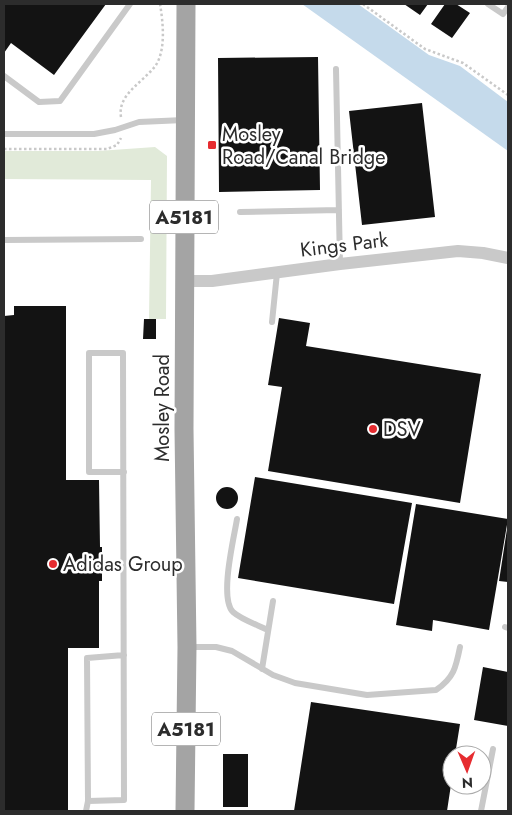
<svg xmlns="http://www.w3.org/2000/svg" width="512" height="815" viewBox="0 0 512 815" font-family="Jost,sans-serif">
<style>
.green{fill:#e1ead9}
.water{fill:#c5daeb}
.building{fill:#131313}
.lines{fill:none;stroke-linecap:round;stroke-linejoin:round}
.path{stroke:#c9c9c9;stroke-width:2.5;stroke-dasharray:2.5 2.5;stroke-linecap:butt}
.lane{stroke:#c9c9c9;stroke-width:6}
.street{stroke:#c9c9c9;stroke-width:12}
.primary{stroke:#a4a4a4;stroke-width:19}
.poi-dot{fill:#e62c30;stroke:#fff;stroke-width:2}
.labels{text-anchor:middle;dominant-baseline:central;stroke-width:5;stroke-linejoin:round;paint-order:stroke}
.shield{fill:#fff;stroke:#6b6b6b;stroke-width:1}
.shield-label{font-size:19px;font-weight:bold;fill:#2c2c2c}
.poi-label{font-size:20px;fill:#2c2c2c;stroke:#fff;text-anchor:start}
.street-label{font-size:20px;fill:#2c2c2c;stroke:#fff}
</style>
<rect width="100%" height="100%" fill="#fff"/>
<!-- green -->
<path class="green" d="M155,147L167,156L166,319H149L151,180L4,179V151H98Z"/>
<!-- water -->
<path class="water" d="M302,4H358L429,55L460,66L508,102V151Z"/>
<!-- building -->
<path class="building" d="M4,4H106L54,75L11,43L4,53Z
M404,4H428L420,15Z
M445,4H456L470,13L452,38L431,24Z
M318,57L320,190L219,192L218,58Z
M422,103L435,217L362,225L349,111Z
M14,306H66V480H99L100,547H102V581H99V648H68V811H4V316L14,315Z
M279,318L310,323L306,346L481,374L460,503L268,471L282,387L268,385Z
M144,319H156V339H143Z
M255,477L412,503L394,604L238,578Z
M216 498a11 11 0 1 1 22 0a11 11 0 1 1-22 0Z
M416,504L508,519L489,630L433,620L432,631L396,625Z
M507,529L508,530V582L499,581Z
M483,667L508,672V726L474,720Z
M311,702L460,724L455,755H452V778L447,811H294Z
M223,754H248V807H223Z"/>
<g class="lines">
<!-- path -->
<path class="path" d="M363,4L425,49L463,63L508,95
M121,117C117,94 144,82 156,65C166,49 163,22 160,4
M4,149H107L117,145L121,138"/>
<!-- lane -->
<path class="lane" d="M488,4L503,14L508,7
M336,69L340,264
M4,76L39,102L60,101L130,4
M4,134H94L115,130L139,122L184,120
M240,212L339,210
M4,240L141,239
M272,322L277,273
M237,519C234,538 219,598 233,612C242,620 258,625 268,630
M505,627L508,628
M188,647H216L232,651L273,675L295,683L367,695L436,690C454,678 456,667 460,647
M262,669L273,601
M88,801L87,658L124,655
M86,811L88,801L124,800C124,651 124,502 123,353H89V472H124
M481,811L493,749"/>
<!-- street -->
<path class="street" d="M184,281H212L340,264L458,251L483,253L508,258"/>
<!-- primary -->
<path class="primary" d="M185,811L187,647L184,429L186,4"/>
</g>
<!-- markers -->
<g class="poi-dot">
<rect x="207" y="140" width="10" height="10" rx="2.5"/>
<circle cx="373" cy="429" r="5"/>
<circle cx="53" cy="564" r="5"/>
</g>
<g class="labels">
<!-- shield labels -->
<g class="shield">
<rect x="150" y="200.5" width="68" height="33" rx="4"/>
<rect x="152" y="712.5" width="68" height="33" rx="4"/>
</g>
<g class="shield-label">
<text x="184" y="217">A5181</text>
<text x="186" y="729">A5181</text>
</g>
<!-- poi labels -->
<g class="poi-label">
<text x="222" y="134">Mosley<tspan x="222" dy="23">Road/Canal Bridge</tspan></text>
<text x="383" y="429">DSV</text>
<text x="63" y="564">Adidas Group</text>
</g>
<!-- street labels -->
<g class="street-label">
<text transform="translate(344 245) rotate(-7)">Kings Park</text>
<text transform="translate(162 408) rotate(-90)">Mosley Road</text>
</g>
</g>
<!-- border -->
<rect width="512" height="815" fill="none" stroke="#2c2c2c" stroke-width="10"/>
<!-- north arrow -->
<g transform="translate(467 770) rotate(178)"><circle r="24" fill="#ffffff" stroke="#ababab"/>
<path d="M0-4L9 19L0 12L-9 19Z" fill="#e62c30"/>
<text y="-8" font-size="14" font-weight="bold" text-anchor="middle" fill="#2c2c2c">N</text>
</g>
</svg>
